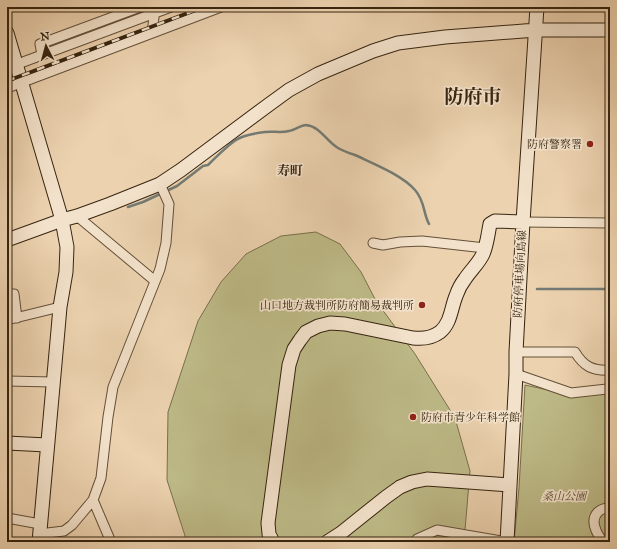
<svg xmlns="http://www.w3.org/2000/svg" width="617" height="549" viewBox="0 0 617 549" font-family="'IM FELL Great Primer','Noto Serif JP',serif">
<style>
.green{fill:#bdba87;stroke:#7a6f4c}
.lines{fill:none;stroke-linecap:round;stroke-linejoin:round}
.stream{stroke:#747b74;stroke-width:2.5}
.street-casing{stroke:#645038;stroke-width:11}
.secondary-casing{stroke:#362410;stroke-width:15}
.street{stroke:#f3e2cb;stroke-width:9}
.secondary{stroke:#f3e2cb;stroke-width:13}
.rail-casing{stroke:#362410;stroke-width:4}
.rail{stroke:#f3e2cb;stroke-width:2.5;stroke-dasharray:8;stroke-linecap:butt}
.poi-dot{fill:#8f2418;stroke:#f3e2cb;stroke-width:1.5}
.labels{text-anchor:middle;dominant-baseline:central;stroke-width:3.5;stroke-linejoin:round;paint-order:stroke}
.poi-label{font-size:11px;fill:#362410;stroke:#f3e2cb;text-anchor:end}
.street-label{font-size:11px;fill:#362410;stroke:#f3e2cb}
.park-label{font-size:11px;font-style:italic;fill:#584a2e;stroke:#f3e2cb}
.quarter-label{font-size:13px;font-weight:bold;fill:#362410;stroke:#f3e2cb}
.town-label{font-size:19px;font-weight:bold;fill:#362410;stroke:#f3e2cb}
</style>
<rect width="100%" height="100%" fill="#ecd2af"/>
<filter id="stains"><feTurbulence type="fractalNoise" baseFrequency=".005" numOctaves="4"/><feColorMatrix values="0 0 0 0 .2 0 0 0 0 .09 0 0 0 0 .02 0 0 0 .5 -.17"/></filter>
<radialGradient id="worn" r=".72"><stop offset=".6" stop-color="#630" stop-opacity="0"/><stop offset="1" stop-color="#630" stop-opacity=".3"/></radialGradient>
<!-- green -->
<path class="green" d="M316,232L340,244L361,272L376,301L415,354L455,418L470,471L464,542H187L167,480L168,412L198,321L221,282L246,254L281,236Z
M525,385L576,396L610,392V542H514L519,488Z"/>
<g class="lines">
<!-- stream -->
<path class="stream" d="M128,207L143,202L177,186L203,166L208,165C216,157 227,146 236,140C242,136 257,133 265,132C273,131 281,133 289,131C295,130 301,125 306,125C320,126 327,142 338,148C343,151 349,153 355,155C374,164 402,175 415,190C425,201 423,213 429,224
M7,252L8,251
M537,289H610"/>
<defs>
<path id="street" d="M152,33L155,9
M42,55L40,44L140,7
M7,68L171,7
M7,88L221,7
M77,216L155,281
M523,222L610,223
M373,243L383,245L400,242L422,241L485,248
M7,294H14L17,318
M11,319L60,307
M516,352H575C584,367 593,371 610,370
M516,374L571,393L607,389L610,390
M7,381L53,382
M93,500L111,542
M7,518L40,524
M39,534L64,531L72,525L93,500L101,478L108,417L113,387L160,269L166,243L169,204L160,184
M415,542L417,539L437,530L507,542
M603,542C597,534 589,521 598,512C601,509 605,508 610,508"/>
<path id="secondary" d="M7,33L62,220L67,247L66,272L60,307L58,330L39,542
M7,240L62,220L77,216L110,204L160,184L181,170L267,106L289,90L318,74L373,51L398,43L445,37L536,30H610
M7,443L47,445
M273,542L269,534L268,523L289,365L294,349L300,340L306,332L318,326L330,323L345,324L413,338C422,339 432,338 440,332C451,323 451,308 456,296C458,290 461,284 465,279C470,271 479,263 483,254C487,245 488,234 490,224L495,221L523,222
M327,542L341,533L386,497L400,487L412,482L427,479L510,485
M507,542L516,374V352L523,222L537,7"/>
</defs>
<!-- street casing -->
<use href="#street" class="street-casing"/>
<!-- secondary casing -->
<use href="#secondary" class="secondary-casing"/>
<!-- street -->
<use href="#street" class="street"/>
<!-- secondary -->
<use href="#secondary" class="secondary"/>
<defs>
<path id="rail" d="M7,81L204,7"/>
</defs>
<!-- rail casing -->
<use href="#rail" class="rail-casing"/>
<!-- rail -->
<use href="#rail" class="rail"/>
</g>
<!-- markers -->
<g class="poi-dot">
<circle cx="590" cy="144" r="4"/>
<circle cx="422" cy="305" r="4"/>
<circle cx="413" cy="417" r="4"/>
</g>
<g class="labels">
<!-- poi labels -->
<g class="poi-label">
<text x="582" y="144">防府警察署</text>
<text x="414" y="305">山口地方裁判所防府簡易裁判所</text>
<text x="421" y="417" text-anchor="start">防府市青少年科学館</text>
</g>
<!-- street labels -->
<g class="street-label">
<text transform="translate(520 274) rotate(-87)">防府停車場向島線</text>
</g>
<!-- park labels -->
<g class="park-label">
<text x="564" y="496">桑山公園</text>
</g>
<!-- quarter labels -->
<g class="quarter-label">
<text x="290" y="171">寿町</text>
</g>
<!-- town labels -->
<g class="town-label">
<text x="473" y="96">防府市</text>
</g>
</g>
<!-- margin -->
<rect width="617" height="549" fill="none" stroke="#ecd2af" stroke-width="24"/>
<rect x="8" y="8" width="601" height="533" fill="none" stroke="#362410" stroke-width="2"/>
<rect x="12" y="12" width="593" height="525" fill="none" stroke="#362410"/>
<!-- north arrow -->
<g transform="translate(46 46) rotate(354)" stroke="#f3e2cb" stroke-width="3" paint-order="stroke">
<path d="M0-3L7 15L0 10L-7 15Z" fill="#362410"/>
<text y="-6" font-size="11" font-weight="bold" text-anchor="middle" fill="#362410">N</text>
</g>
<rect width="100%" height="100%" filter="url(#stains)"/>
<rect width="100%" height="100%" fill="url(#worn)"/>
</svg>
